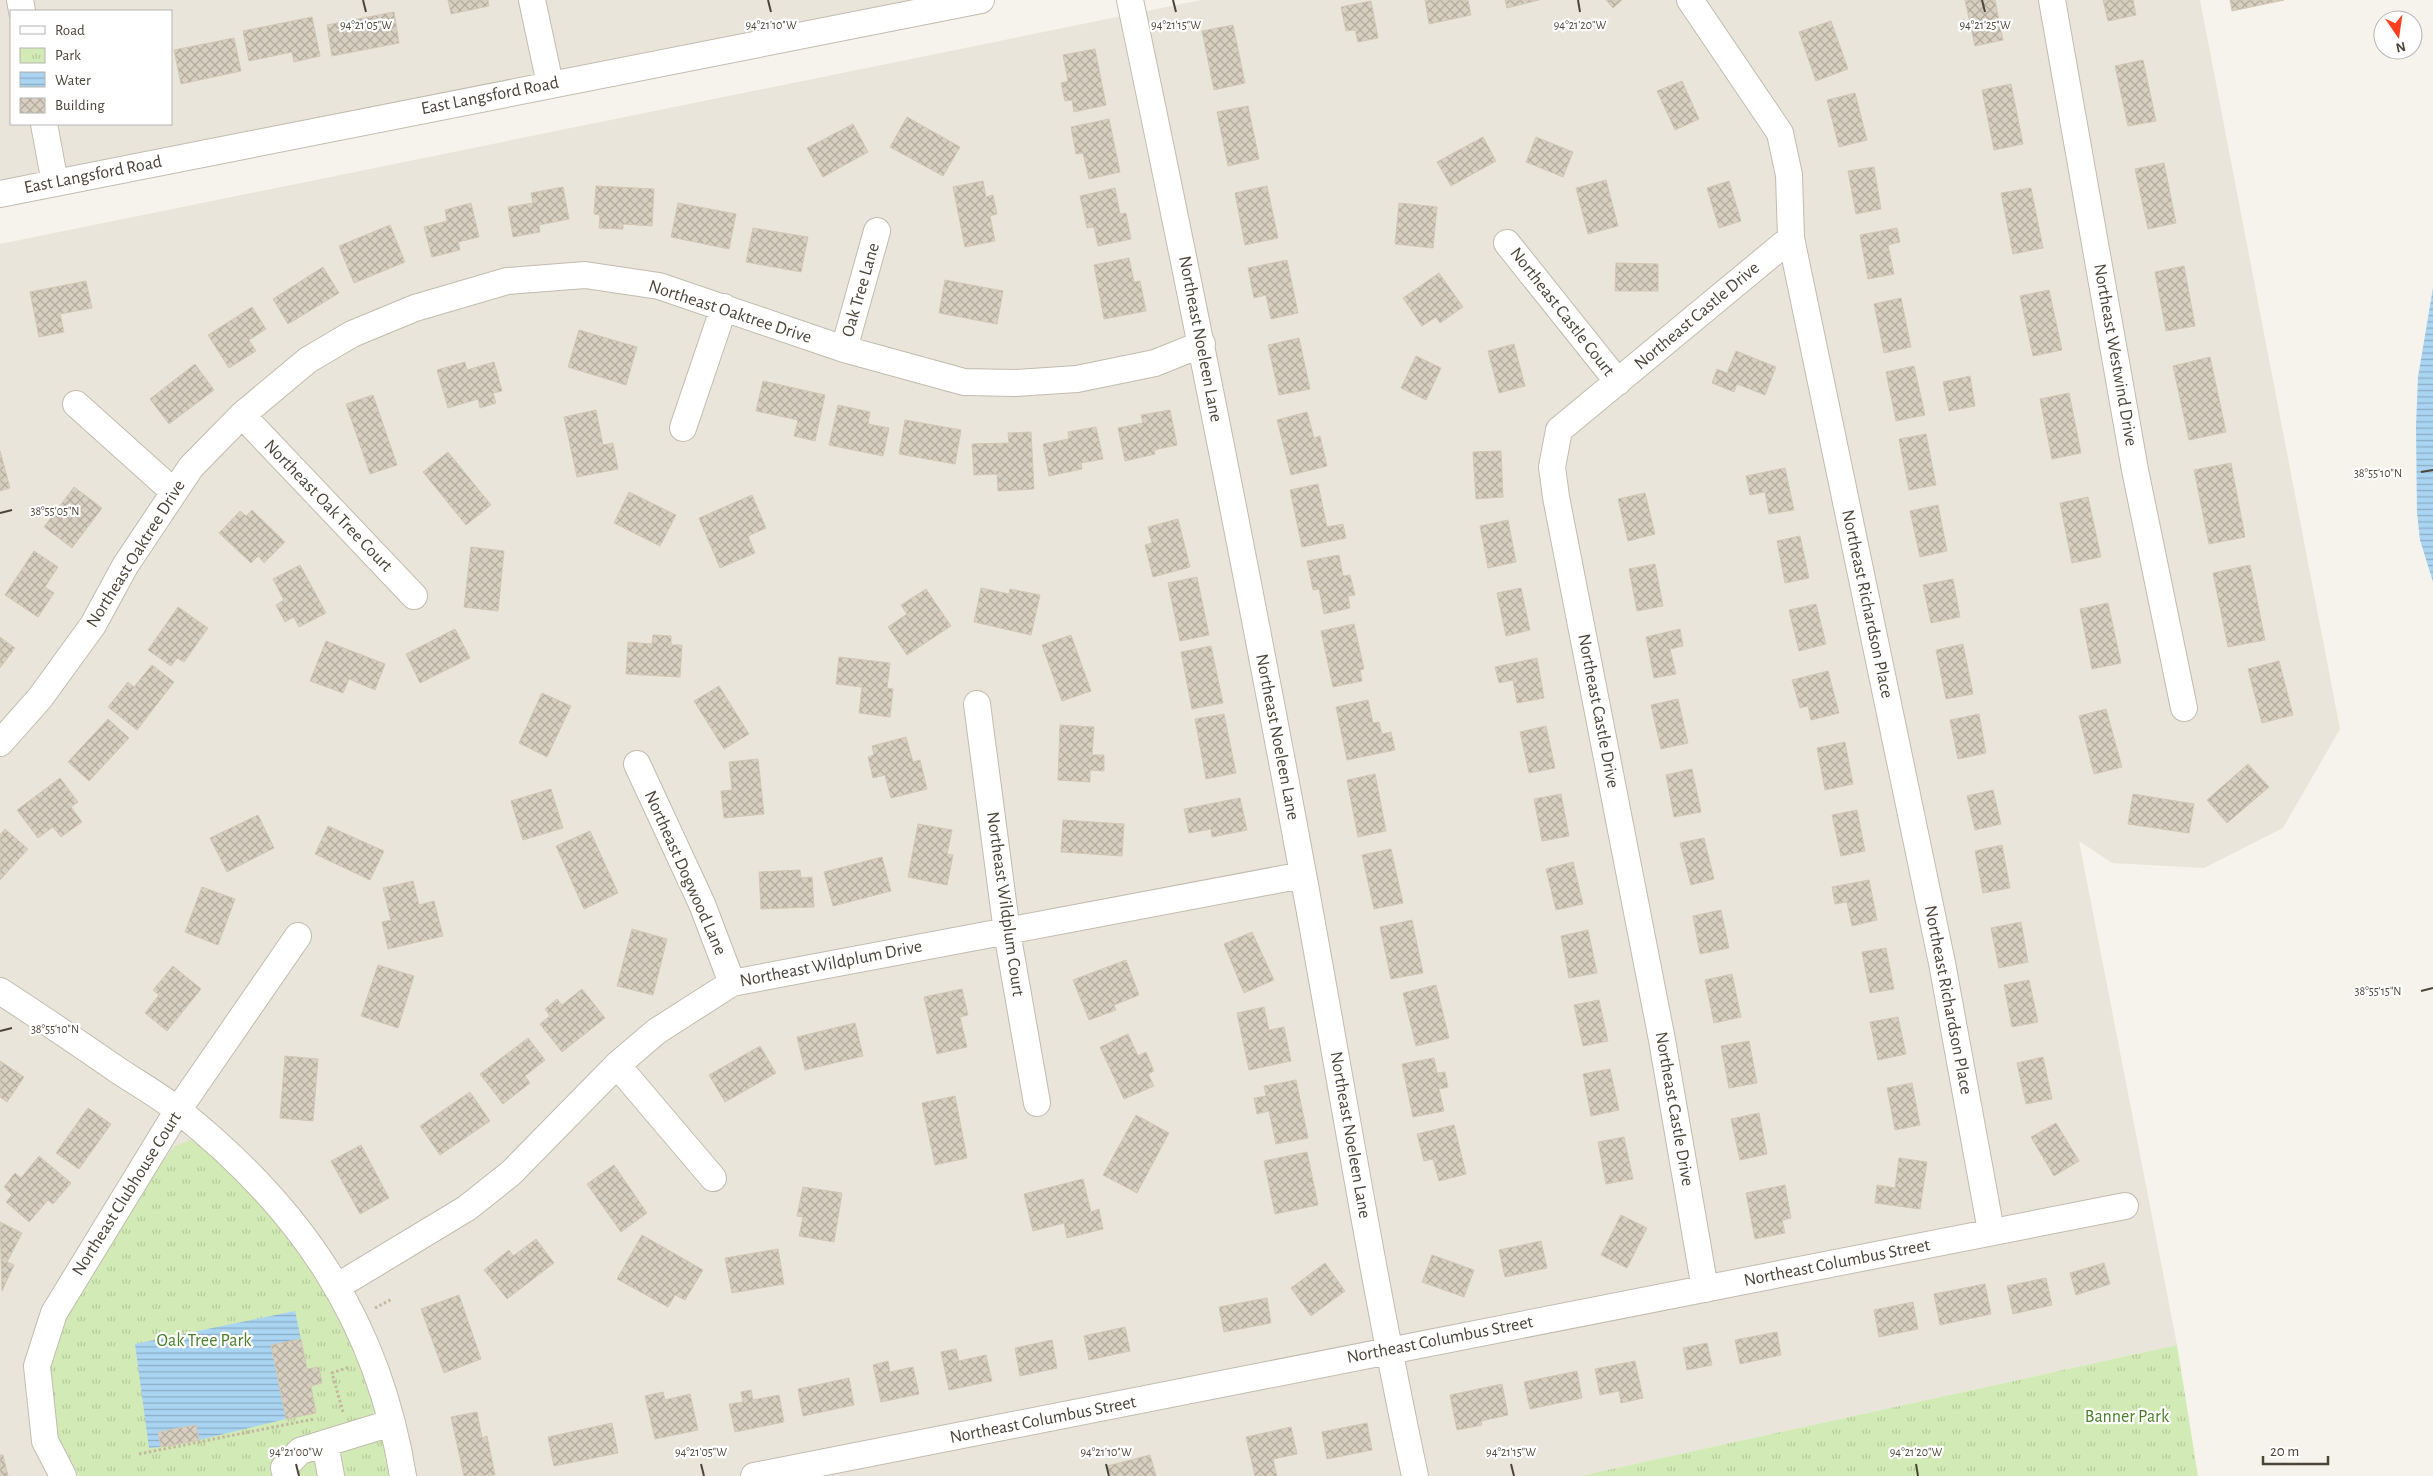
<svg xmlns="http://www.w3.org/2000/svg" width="2433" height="1476" viewBox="0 0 2433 1476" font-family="'Alegreya Sans',sans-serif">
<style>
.residential{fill:#eae5da;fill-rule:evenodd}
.park{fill:url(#park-tufts)}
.water{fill:url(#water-rules)}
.building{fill:url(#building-cross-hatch);stroke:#d3c7b4}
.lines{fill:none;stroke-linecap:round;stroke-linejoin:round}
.minor-casing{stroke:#c2bbae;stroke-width:28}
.path{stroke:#c4b79f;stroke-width:3;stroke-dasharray:2.5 2.5;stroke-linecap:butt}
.minor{stroke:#fff;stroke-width:26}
.ticks{fill:none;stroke:#4b4439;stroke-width:2}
.labels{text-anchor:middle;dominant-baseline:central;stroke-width:4.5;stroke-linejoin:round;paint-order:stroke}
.street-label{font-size:18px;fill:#4b4439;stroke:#fff}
.park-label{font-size:18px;fill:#4a7f2a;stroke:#fff}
.ticks-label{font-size:12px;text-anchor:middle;fill:#4b4439;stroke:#fff;stroke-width:4.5;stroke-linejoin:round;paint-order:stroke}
</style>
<defs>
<pattern id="park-tufts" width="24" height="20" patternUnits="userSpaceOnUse" patternTransform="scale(1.25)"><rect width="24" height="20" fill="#d2eab5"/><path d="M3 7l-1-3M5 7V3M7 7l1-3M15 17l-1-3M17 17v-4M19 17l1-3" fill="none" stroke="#b6ca9c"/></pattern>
<pattern id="water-rules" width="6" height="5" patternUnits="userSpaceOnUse" patternTransform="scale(1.25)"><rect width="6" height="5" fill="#a9d4f2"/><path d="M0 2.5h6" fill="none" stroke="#8caec5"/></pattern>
<pattern id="building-cross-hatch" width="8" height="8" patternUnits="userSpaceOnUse" patternTransform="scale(1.25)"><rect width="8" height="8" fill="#d8cfc1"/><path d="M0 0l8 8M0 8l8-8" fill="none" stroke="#b1aa9e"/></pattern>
</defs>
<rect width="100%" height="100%" fill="#f6f3ec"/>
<!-- residential -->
<path class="residential" d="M0,0H927L416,98L0,181ZM11,11H171V124H11Z
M1201,0H2200L2340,729L2283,828L2204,868L2112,863L2079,841L2177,1345L1580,1476H0V244Z"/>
<!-- park -->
<path class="park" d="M190,1140H197L269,1202L320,1273L358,1347L393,1476H79L78,1474L48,1416V1361L67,1305L140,1192L175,1146Z
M2177,1345L2198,1476H1580Z"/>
<!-- water -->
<path class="water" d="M2433,288V582L2420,540L2417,513L2416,426L2418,377Z
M295,1311L301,1339L271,1345L286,1419L199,1440L196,1425L159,1432L161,1447L149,1448L135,1344Z"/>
<!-- building -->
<path class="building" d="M448,0H488L489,6L451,14Z
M1425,0H1468L1471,15L1429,24Z
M1505,0H1539L1507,8Z
M1606,0H1622L1613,8Z
M1965,0H1995L2003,40L1975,46Z
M2103,0H2133L2136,15L2108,21Z
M2230,0H2284L2232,11Z
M1371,1L1378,38L1358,42L1355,30L1346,31L1341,7Z
M394,12L399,43L332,56L327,25Z
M312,17L320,56L294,62L292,52L249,61L243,31Z
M1831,21L1848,69L1816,81L1799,32Z
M1233,25L1245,83L1214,90L1202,31Z
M234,38L241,71L181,84L174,50Z
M1095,49L1106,105L1074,112L1072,100L1065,101L1061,83L1068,81L1063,55Z
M2143,60L2156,121L2128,126L2115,66Z
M1682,81L1699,119L1675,130L1657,91Z
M2011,84L2023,144L1994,150L1982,90Z
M1855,93L1867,140L1839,147L1827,100Z
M1248,106L1259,159L1228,166L1217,112Z
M907,117L960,147L943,176L890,147Z
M1109,119L1120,172L1089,179L1083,153L1076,154L1071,127Z
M853,124L868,152L823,177L807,148Z
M1483,137L1496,161L1451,186L1437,162Z
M1536,137L1573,152L1563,177L1526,162Z
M2164,163L2176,223L2148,229L2135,169Z
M1874,167L1881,209L1856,214L1848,171Z
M1606,180L1618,226L1588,234L1576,188Z
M983,181L986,197L993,195L997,214L990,216L995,241L965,247L953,187Z
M1729,181L1741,221L1719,228L1707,188Z
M596,186L654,189L652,226L623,224V229L599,228L600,215L594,214Z
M1267,186L1278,238L1245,245L1235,193Z
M563,187L569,219L539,225L540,232L513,237L508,207L533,203L531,193Z
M1115,188L1120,214L1126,213L1131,239L1098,246L1094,227L1087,228L1080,196Z
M2031,188L2043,248L2013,254L2001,193Z
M471,203L479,237L458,242L460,250L432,257L424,227L447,221L445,210Z
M678,203L736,214L729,249L671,237Z
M1399,203L1437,207L1433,248L1395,244Z
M390,225L405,262L354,283L339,246Z
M753,228L808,237L801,272L746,262Z
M1897,228L1900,242L1888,245L1894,274L1868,279L1860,235Z
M1129,258L1134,282L1140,281L1146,311L1104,319L1094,265Z
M1287,260L1298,313L1271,319L1266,295L1254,298L1248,268Z
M1616,263L1658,264V291H1615Z
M2184,266L2195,326L2166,331L2155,272Z
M323,267L339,293L288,324L273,299Z
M1439,273L1463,307L1440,323L1436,317L1422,326L1403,298Z
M945,280L1003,291L997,324L939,313Z
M86,281L92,308L60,314L64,332L39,337L30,292Z
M2049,290L2062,350L2033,356L2020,296Z
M1901,298L1911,347L1884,353L1874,304Z
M252,307L266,329L249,340L256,351L229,368L208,335Z
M579,330L637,347L626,385L568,367Z
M1299,338L1310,389L1279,395L1268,345Z
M1514,344L1525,386L1499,393L1488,351Z
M1736,351L1776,367L1765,395L1737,384L1734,392L1712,383L1717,369L1727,373Z
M1416,356L1441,368L1426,400L1401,388Z
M2210,357L2226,432L2189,440L2173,366Z
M465,362L467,370L494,362L502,391L493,393L496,403L480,408L478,399L448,408L437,370Z
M195,364L214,390L169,424L150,399Z
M1914,366L1925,415L1896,421L1886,372Z
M1970,376L1975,406L1949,411L1943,382Z
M763,381L825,395L815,441L794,436L798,420L756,411Z
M2069,393L2081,453L2052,459L2040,399Z
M373,395L397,465L370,474L346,404Z
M838,405L870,412L868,424L889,428L883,456L829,445Z
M596,410L603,445L613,443L618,469L577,477L564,417Z
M1170,410L1177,445L1154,450L1155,454L1125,461L1118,428L1143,423L1141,415Z
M1307,412L1314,438L1320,436L1327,466L1291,475L1277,420Z
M905,420L961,430L955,464L899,454Z
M1096,427L1103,459L1081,463L1082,469L1049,476L1043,444L1069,439L1068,432Z
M1031,432L1034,489L998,491L997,474L974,475L972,444L1009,443L1008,433Z
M1926,434L1936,485L1909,490L1899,439Z
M0,451L10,488L0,491Z
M1501,451L1503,497L1476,499L1473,452Z
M448,452L491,505L466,525L423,472Z
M2231,463L2245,537L2209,544L2194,470Z
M1785,468L1794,510L1769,514L1765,492L1750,495L1746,476Z
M1318,484L1327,527L1343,524L1346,538L1302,547L1290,490Z
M74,487L102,508L72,548L44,527Z
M629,492L676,515L660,546L614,523Z
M1645,493L1655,534L1628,541L1618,499Z
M752,495L766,528L748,536L755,553L720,568L699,518Z
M2088,497L2101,557L2072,563L2060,503Z
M1938,505L1947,551L1920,557L1910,511Z
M252,510L285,542L264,563L258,556L251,563L219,533L240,511L246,516Z
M1178,519L1190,567L1153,577L1145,545L1152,543L1148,527Z
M1508,520L1516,562L1488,568L1480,526Z
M1800,536L1809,578L1785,583L1777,541Z
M471,547L504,551L498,611L464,607Z
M34,551L58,567L45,587L54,593L38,617L5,595Z
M1339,555L1343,576L1350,575L1355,595L1348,596L1350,608L1324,614L1319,589L1313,590L1307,561Z
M1655,564L1663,606L1637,611L1629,569Z
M300,565L326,613L299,627L294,617L285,622L276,605L284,600L273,579Z
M2250,565L2265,640L2228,647L2213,573Z
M1197,577L1209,635L1180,641L1168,583Z
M1953,579L1960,617L1931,623L1923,585Z
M981,588L1009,594L1010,589L1040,595L1031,635L974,622Z
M1521,588L1530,630L1506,636L1497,593Z
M926,589L951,626L907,655L888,627L907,614L901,605Z
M2108,603L2121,663L2092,669L2080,609Z
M1816,604L1826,644L1799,651L1789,610Z
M178,607L208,628L184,662L177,658L171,666L148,650Z
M1354,624L1364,669L1360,670L1362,681L1333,687L1321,631Z
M455,629L470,658L420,683L406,654Z
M1680,629L1683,646L1670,649L1676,674L1654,678L1646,637Z
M653,635L671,636V645H682L680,677L626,674L628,642L652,644Z
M1071,635L1091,691L1062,701L1042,645Z
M0,637L15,648L0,668Z
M326,641L385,664L375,690L349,679L343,693L310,681Z
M1963,644L1973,694L1946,699L1936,650Z
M1211,646L1223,703L1192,709L1181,652Z
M839,657L890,663L887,688L893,689L890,717L859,713L862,687L836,684Z
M1537,658L1544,698L1517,703L1513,680L1499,683L1495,667Z
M2279,661L2293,715L2262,723L2248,669Z
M152,665L174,682L137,730L108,707L128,682L134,687Z
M1828,671L1839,713L1811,720L1808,706L1800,708L1792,680Z
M719,686L749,734L724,749L694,701Z
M542,693L571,706L547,757L519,743Z
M1678,699L1688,743L1661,749L1651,705Z
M1368,700L1373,723L1379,722L1382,734L1391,732L1395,750L1347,760L1336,707Z
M2106,709L2122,767L2094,774L2079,716Z
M1224,714L1236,773L1206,779L1195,719Z
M1979,714L1986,753L1958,759L1950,720Z
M108,719L129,738L89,781L68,762Z
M1060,725L1094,727L1092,755H1104V771L1090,770V782L1058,780Z
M1546,726L1555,768L1529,773L1520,732Z
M906,737L913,762L920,760L927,789L891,798L885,775L873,778L868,757L874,755L872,746Z
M1845,742L1853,784L1825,790L1817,748Z
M758,759L764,814L724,818L721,791L732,790L729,762Z
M2248,764L2269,787L2227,823L2207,800Z
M1692,769L1701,812L1674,817L1666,775Z
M1375,774L1386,831L1358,837L1347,780Z
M60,778L78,802L71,807L82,822L61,837L53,827L38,838L17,810Z
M551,789L563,828L523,840L511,801Z
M1993,790L2001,824L1975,830L1967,796Z
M1561,794L1569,836L1542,841L1534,799Z
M2133,794L2194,804L2189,833L2128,824Z
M1240,798L1247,830L1212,837L1211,829L1189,833L1184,809Z
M1857,810L1865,851L1841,856L1832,815Z
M258,815L274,848L227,872L210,838Z
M1063,820L1124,824L1122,856L1061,852Z
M918,824L952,830L947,854L953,855L947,885L908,877Z
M328,826L384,851L370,880L315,854Z
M5,829L28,849L0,880V835Z
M590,831L618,893L584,909L556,846Z
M1704,838L1714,879L1691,885L1680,843Z
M2002,845L2010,888L1983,893L1975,851Z
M1391,849L1403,903L1374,909L1362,855Z
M882,857L891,891L833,906L824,872Z
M1573,862L1583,904L1556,910L1546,869Z
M800,870L801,878L812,877L814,907L761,909L759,872Z
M1869,880L1877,920L1852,926L1847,902L1835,904L1832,887Z
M413,881L419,905L434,901L443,936L388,949L382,922L391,920L383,888Z
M202,887L235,899L218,945L185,932Z
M1721,910L1729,948L1700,954L1693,916Z
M1412,920L1423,973L1391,979L1380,927Z
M2021,922L2028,962L1999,968L1991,928Z
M632,929L667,939L653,995L617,986Z
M1588,930L1597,973L1569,978L1561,936Z
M1252,932L1274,980L1244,993L1224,944Z
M1886,948L1894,989L1870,993L1862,952Z
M1126,960L1139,995L1114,1005L1116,1010L1089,1020L1073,980Z
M378,965L414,976L398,1028L361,1016Z
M173,966L201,989L167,1031L145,1013L159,995L153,990Z
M1732,974L1741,1017L1714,1023L1705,980Z
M2029,980L2038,1022L2012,1027L2004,985Z
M1436,985L1449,1038L1416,1046L1403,993Z
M582,989L605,1018L562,1052L540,1024L550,1016L545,1009L557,999L562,1005Z
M962,989L968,1015L960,1017L967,1047L937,1054L924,997Z
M1599,1000L1608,1041L1583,1046L1574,1005Z
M1264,1007L1269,1030L1284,1027L1291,1061L1249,1070L1237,1013Z
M1898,1017L1906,1054L1878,1060L1870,1022Z
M855,1023L863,1056L805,1070L797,1037Z
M1128,1034L1138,1056L1146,1052L1154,1071L1148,1074L1154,1086L1124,1099L1100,1047Z
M528,1038L545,1060L525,1076L530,1083L503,1104L480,1074Z
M1749,1041L1757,1083L1729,1088L1721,1046Z
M760,1046L776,1073L725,1102L709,1075Z
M285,1056L318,1059L313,1121L280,1118Z
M2043,1057L2052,1099L2026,1104L2017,1063Z
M1434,1058L1437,1073L1445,1072L1448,1087L1439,1089L1444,1111L1413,1117L1402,1064Z
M0,1061L24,1077L7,1102L0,1097Z
M1610,1069L1619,1110L1591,1116L1583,1074Z
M1296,1080L1308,1138L1276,1144L1269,1111L1257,1114L1254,1098L1266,1096L1264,1086Z
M1912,1083L1920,1125L1895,1130L1887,1088Z
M470,1092L490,1121L440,1155L420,1126Z
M955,1096L967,1158L935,1165L922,1103Z
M88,1108L111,1124L79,1169L56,1153Z
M1759,1113L1767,1154L1740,1160L1731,1119Z
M1136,1115L1169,1133L1137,1193L1103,1175Z
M2056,1123L2079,1161L2054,1176L2031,1137Z
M1454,1125L1466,1174L1439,1181L1433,1159L1424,1161L1417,1134Z
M1624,1137L1633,1179L1606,1184L1598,1142Z
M361,1145L389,1198L360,1214L331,1161Z
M1307,1152L1318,1205L1275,1214L1264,1161Z
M39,1156L71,1183L53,1204L48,1200L29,1222L6,1202L12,1195L4,1187L15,1173L21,1178Z
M1899,1158L1927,1162L1920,1209L1875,1203L1877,1185L1895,1188Z
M614,1165L647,1213L621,1232L587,1184Z
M1083,1179L1091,1212L1099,1209L1103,1229L1067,1238L1064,1223L1033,1231L1024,1194Z
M1785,1185L1791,1218L1782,1220L1785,1233L1755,1239L1746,1193Z
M803,1187L842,1193L834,1242L799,1236L803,1217L797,1216Z
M1621,1215L1647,1228L1627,1268L1601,1255Z
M0,1222L22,1233L7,1262L14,1265L2,1291Z
M642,1235L703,1270L685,1300L675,1295L668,1307L617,1279Z
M536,1239L554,1263L507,1299L484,1270L509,1250L513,1256Z
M1541,1241L1547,1268L1505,1277L1499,1250Z
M778,1249L784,1284L732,1293L725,1258Z
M1432,1255L1474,1270L1464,1297L1422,1282Z
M1325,1263L1345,1291L1311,1316L1291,1288Z
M2104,1263L2110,1284L2076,1295L2070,1273Z
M2046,1278L2052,1305L2013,1314L2007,1286Z
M1985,1284L1991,1314L1940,1325L1934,1294Z
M459,1295L481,1359L444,1373L421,1309Z
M1267,1298L1271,1323L1224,1332L1219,1307Z
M1913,1302L1918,1329L1879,1337L1874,1310Z
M1125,1327L1130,1351L1089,1360L1084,1336Z
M1777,1332L1781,1355L1740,1364L1735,1340Z
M301,1339L307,1369L319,1367L322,1383L311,1386L316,1413L286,1419L271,1345Z
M1052,1340L1057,1368L1020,1376L1015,1348Z
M1707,1343L1712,1365L1687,1370L1683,1348Z
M956,1349L959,1361L986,1355L992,1381L949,1390L941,1352Z
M888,1361L890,1372L913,1367L919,1394L881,1402L873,1365Z
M1635,1361L1643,1398L1621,1403L1619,1391L1600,1395L1595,1369Z
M1577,1371L1582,1398L1530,1409L1524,1382Z
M849,1378L854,1405L803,1416L798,1389Z
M1502,1384L1508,1415L1481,1421L1482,1425L1457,1430L1450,1395Z
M751,1390L753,1400L779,1395L784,1422L735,1432L729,1404L743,1402L741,1392Z
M663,1392L665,1400L690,1394L698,1430L655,1439L645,1396Z
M477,1412L482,1438L487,1436L495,1475L464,1476L451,1417Z
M612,1423L618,1453L554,1466L548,1437Z
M1367,1423L1372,1450L1327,1459L1322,1432Z
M196,1425L199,1440L161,1447L158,1432Z
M1291,1427L1297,1454L1273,1459L1277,1476H1255L1246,1437Z
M0,1455H3L8,1476H0Z
M1150,1455L1156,1476H1110L1107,1466Z"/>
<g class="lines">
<defs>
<path id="minor" d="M20,0L22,11
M532,0L550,84
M1130,0C1191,291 1249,582 1303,874C1340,1075 1372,1276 1415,1476
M1690,0L1780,133L1789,175L1791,238L1942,963L1991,1231
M2052,0L2135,470L2184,708
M44,124L55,183
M0,194L981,0
M1507,243L1618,382
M844,349L877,231
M76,404L174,492
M242,415L414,596
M683,428L724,307
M977,704L1007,932L1037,1103
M0,743L40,698L93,625L125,566L191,467L242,415L308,360L352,334L415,308L507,281L585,275L659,286L844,349L964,382L1015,383L1077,379L1155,363L1202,344
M637,764L702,904L732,983
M0,991C40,1017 80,1044 119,1071C139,1084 160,1096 179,1111C301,1208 378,1321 403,1476
M617,1065L713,1178
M338,1286L467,1208L511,1173L617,1065L657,1031L732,983L1303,875
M1705,1289L1662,1040L1556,497L1552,467L1559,430L1791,238
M325,1443L331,1476
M63,1476L45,1441L37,1366L54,1313L178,1110L298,936
M286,1476L284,1468L300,1451L391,1423
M754,1476L2125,1206"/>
</defs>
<!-- minor casing -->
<use href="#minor" class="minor-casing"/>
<!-- path -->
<path class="path" d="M375,1308L392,1299
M343,1412L332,1373L349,1367
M139,1454L314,1419"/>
<!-- minor -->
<use href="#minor" class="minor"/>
</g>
<!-- ticks -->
<path class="ticks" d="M363,0L366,12M768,0L771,12M1173,0L1176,12M1578,0L1580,12M1982,0L1985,12M2421,472L2433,470M0,513L12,510M2421,991L2433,988M0,1031L12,1028M296,1464L299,1476M701,1464L704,1476M1106,1464L1109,1476M1511,1464L1514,1476M1916,1464L1918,1476"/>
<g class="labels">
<!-- street labels -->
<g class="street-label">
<text transform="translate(490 96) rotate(-11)">East Langsford Road</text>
<text transform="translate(93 175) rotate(-11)">East Langsford Road</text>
<text transform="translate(861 290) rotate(-74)">Oak Tree Lane</text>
<text transform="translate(730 312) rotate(18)">Northeast Oaktree Drive</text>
<text transform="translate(1562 312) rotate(52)">Northeast Castle Court</text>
<text transform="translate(1697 316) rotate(-40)">Northeast Castle Drive</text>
<text transform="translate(1200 339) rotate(79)">Northeast Noeleen Lane</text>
<text transform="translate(2115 355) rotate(80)">Northeast Westwind Drive</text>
<text transform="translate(328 506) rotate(46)">Northeast Oak Tree Court</text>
<text transform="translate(136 554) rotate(-58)">Northeast Oaktree Drive</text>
<text transform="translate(1867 604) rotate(78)">Northeast Richardson Place</text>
<text transform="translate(1598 711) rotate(79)">Northeast Castle Drive</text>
<text transform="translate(1277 737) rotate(79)">Northeast Noeleen Lane</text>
<text transform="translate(685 873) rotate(66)">Northeast Dogwood Lane</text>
<text transform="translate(1005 904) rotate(82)">Northeast Wildplum Court</text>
<text transform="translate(831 964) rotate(-11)">Northeast Wildplum Drive</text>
<text transform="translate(1948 1000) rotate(79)">Northeast Richardson Place</text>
<text transform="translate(1674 1109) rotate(80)">Northeast Castle Drive</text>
<text transform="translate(1350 1135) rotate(80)">Northeast Noeleen Lane</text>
<text transform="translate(127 1194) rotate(-58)">Northeast Clubhouse Court</text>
<text transform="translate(1837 1263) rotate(-11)">Northeast Columbus Street</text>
<text transform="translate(1440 1340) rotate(-11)">Northeast Columbus Street</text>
<text transform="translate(1043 1420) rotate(-11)">Northeast Columbus Street</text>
</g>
<!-- park labels -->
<g class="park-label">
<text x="204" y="1341">Oak Tree Park</text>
<text x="2127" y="1417">Banner Park</text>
</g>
</g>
<g class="ticks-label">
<text x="366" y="29">94°21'05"W</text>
<text x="771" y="29">94°21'10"W</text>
<text x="1176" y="29">94°21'15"W</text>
<text x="1580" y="29">94°21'20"W</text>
<text x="1985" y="29">94°21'25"W</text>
<text x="2378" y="477">38°55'10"N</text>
<text x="55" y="515">38°55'05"N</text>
<text x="2378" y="995">38°55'15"N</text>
<text x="55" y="1033">38°55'10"N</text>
<text x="296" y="1456">94°21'00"W</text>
<text x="701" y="1456">94°21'05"W</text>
<text x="1106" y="1456">94°21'10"W</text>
<text x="1511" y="1456">94°21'15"W</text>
<text x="1916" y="1456">94°21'20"W</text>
</g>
<!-- legend -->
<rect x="10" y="10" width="162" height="115" fill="#ffffff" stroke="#b7b4b0"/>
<rect x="20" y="26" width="25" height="8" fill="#ffffff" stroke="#b7b4b0"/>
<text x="55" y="35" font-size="15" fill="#4b4439">Road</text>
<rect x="20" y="48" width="25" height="15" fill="url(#park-tufts)" stroke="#b7b4b0"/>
<text x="55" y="60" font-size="15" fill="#4b4439">Park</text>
<rect x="20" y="72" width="25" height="15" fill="url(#water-rules)" stroke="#b7b4b0"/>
<text x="55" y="85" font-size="15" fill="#4b4439">Water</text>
<rect x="20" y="98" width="25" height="15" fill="url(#building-cross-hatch)" stroke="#b7b4b0"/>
<text x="55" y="110" font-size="15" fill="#4b4439">Building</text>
<!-- north arrow -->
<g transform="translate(2398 35) rotate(167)"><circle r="24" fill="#ffffff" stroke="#b7b4b0"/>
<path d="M0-4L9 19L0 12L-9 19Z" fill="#fc3f1d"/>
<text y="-8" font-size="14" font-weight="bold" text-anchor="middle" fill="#4b4439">N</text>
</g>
<!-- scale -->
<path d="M2263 1456v8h65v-8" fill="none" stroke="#4b4439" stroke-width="2.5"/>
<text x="2270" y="1456" font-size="15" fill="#4b4439" stroke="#ffffff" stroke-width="4" paint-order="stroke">20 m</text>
</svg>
